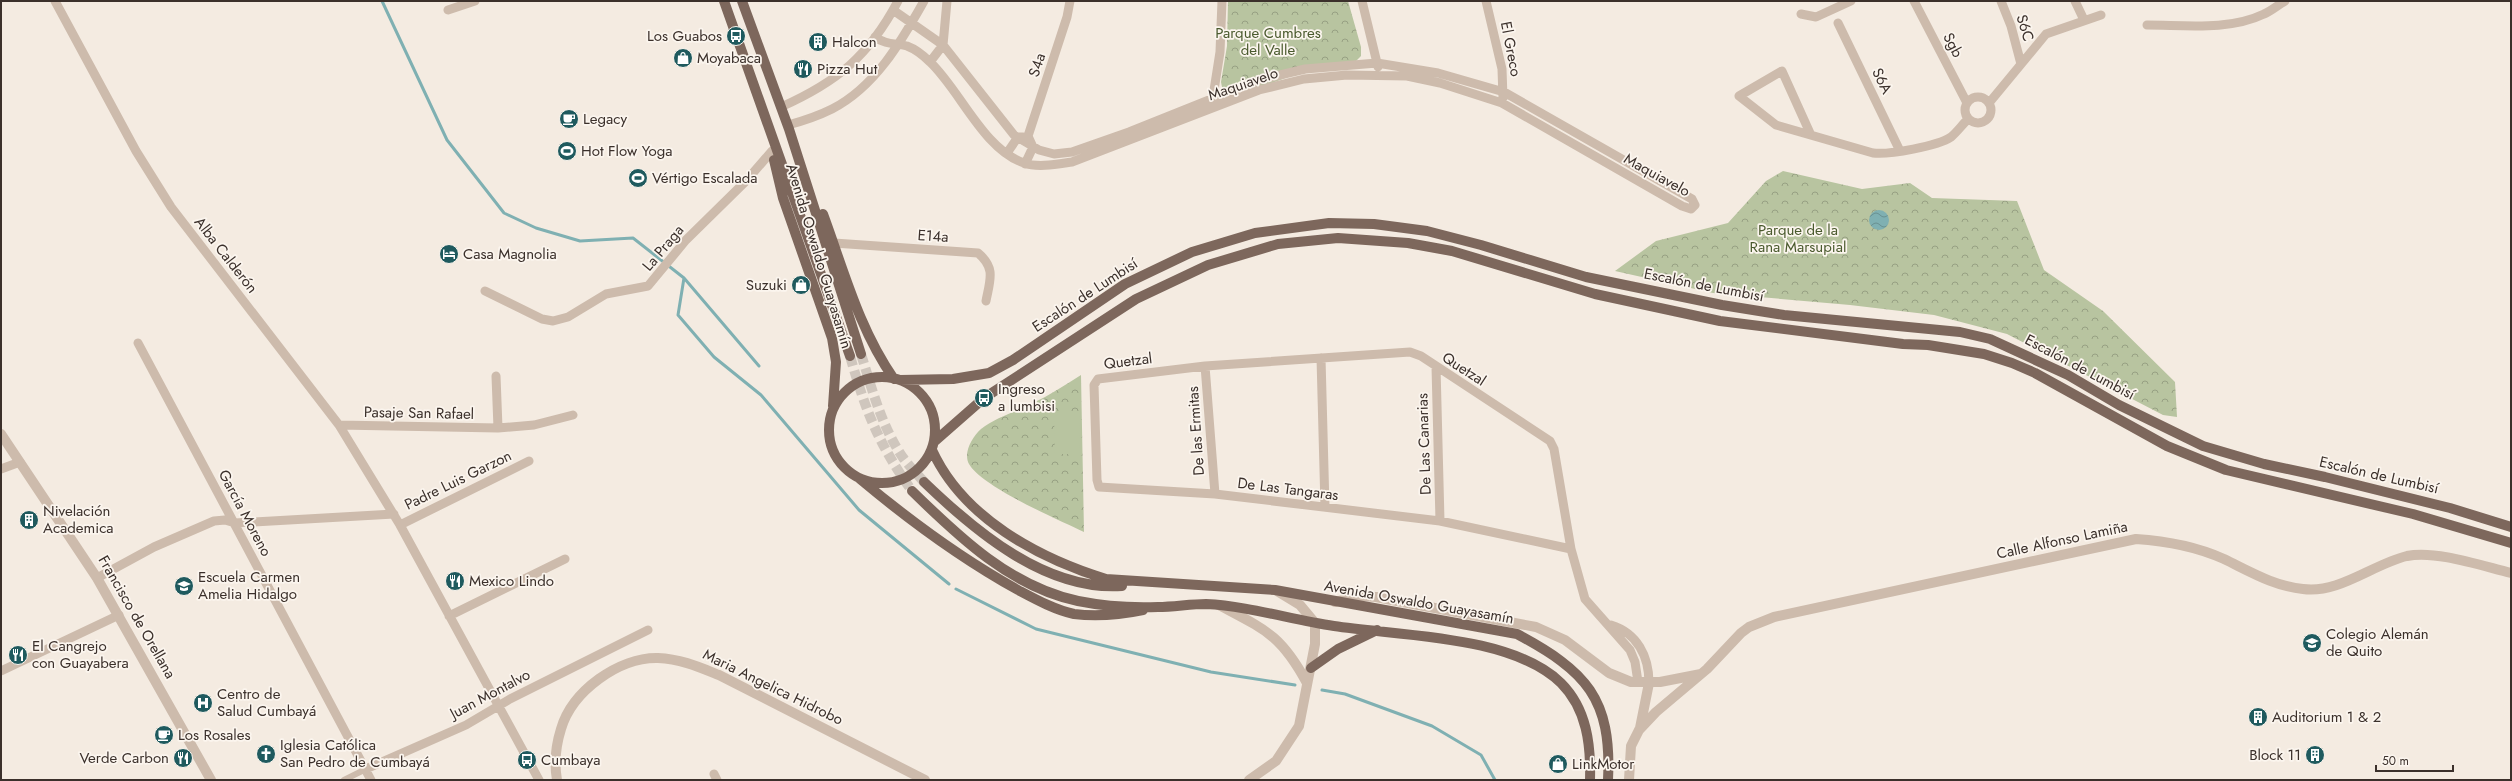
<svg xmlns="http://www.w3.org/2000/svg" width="2512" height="781" viewBox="0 0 2512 781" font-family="Jost,sans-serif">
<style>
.park{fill:url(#park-crowns)}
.pitch{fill:#b8c4a0}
.water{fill:url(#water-waves)}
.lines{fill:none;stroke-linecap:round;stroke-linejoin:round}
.stream{stroke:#7fb0b2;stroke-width:3}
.primary-tunnel{stroke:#cfc6bd;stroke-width:10;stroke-dasharray:10 5;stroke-linecap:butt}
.pedestrian{stroke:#cdbbac;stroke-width:6}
.minor{stroke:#cdbbac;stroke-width:9}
.tertiary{stroke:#cdbbac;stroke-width:10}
.primary{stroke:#7d675c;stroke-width:10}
.labels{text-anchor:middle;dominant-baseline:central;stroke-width:3.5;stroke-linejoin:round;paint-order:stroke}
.street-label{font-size:15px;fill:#3b302b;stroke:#fbf5ee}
.park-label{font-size:15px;fill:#4a5a2e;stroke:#fbf5ee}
.poi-label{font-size:15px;fill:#3b302b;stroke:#fbf5ee;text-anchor:start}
</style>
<defs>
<pattern id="park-crowns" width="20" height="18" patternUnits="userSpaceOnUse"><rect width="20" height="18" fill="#b8c4a0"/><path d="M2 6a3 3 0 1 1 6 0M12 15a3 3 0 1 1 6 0" fill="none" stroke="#97a083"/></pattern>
<pattern id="water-waves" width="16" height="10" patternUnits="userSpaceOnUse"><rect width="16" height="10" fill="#7fb0b2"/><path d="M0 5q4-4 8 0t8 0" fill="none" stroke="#699091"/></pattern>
</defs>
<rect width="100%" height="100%" fill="#f4ebe1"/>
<!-- park -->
<path class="park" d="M1228,1H1348L1361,47V56L1355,62L1288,77L1235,97L1223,92L1221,82L1227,46Z
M1783,171L1862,189L1910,183L1932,198L2017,201L2044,270L2103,311L2175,382L2177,417L2163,415L2007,334L1934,315L1850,305L1713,293L1615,271L1656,241L1728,223L1766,181Z
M1081,375L1084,532C1059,520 982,487 969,464C963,453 972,437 981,429C996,417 1016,412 1033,403C1050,395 1065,385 1081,375Z"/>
<!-- pitch -->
<path class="pitch" d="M1054,415H1079L1080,454H1055Z"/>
<!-- water -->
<path class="water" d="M1869 220a10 10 0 1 1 20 0a10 10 0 1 1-20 0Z"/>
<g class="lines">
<!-- stream -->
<path class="stream" d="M382,1L447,140L504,213L536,228L580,241L633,238L684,278L759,366
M684,278L678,315L714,357L761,395L859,510L949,584
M956,589L1036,629L1211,672L1295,685
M1322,690L1345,694L1432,726L1481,755L1495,780"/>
<!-- primary-tunnel -->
<path class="primary-tunnel" d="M861,354C872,389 882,428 904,459C910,467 918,475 924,482
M850,356C866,412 878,443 912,491"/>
<!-- pedestrian -->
<path class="pedestrian" d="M344,780L366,769"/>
<!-- minor -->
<path class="minor" d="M55,1L136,151L171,207L339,425L400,525L539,780
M1362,1L1378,67
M1486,1L1502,69L1503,98
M1914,1L1967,103
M2001,1L2011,26L2021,64
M2075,1L2084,20
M448,10L475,1
M1801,14L1816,17L1851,1
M1838,23L1900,151
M2147,25C2184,25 2229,31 2264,14C2271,11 2278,5 2285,1
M875,37C886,45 895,43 907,46C915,49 924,56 930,62C960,90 983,149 1024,163C1038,168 1058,164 1072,162L1259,90L1304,79L1347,75L1407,76L1440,83L1502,103L1682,206L1691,209L1695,205L1692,199L1504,92L1438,73L1377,63L1305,69L1259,80L1129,132L1072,152L1054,154L1039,150L1014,135L943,45L893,10
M930,62L943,45L947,1
M1965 110a13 13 0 1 1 26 0a13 13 0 1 1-26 0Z
M1212,103L1220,52L1222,1
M1989,103L2046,34L2101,15
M781,107C837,82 869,56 898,1
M788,125C803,121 818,116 832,109C875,87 901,42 924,1
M1810,133L1782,71L1739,96L1776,125L1873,153C1889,155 1938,146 1951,137C1957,132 1962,125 1968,119
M1007,153L1018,137H1023
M1025,164L1033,147L1028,136L1067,17L1070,1
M834,243L978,253C996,268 990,280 986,301
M485,291L542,319L553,321L568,317L606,294L648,286L686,240L746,181L772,151
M138,343L371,780
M1321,358L1325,507
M1205,366L1215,494
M1436,367L1440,521
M496,376L498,428
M339,425L498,428L534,425L573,415
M1,469L20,462
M400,525L529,461
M1571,549L1440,521L1215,494L1099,487L1097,480L1094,385L1098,379L1205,366L1410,352L1421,356L1550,441L1554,449L1571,549L1585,599L1630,650L1635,662L1638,682
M97,578L154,547L214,521L225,520L235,523L394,514
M449,616L565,559
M1611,625C1637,633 1649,656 1649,683
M1,671L119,615
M366,769L466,725L510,699L648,630
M714,774L717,780"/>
<!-- tertiary -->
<path class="tertiary" d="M1,434L97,578L211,780
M1335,602L1362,596L1376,597L1536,627L1565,640L1609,673L1631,682H1660L1701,674
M1219,605C1266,630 1281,635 1307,683
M1640,728L1649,683
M557,780C554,763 556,745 561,729C572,691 619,657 658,658C681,659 699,667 719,675L925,780
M1249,780L1276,761L1299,726L1315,644V623L1300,605L1277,591
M1629,780L1631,746L1639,730L1656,712L1707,669L1741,633L1749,627L1774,617L2136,539C2168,541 2195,546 2224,559C2251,572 2274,586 2303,589C2339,594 2373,564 2407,556C2436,550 2482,566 2511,573"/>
<!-- primary -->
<path class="primary" d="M724,1L850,356
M742,1L789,129L861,354
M774,160L783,198L832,338L836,362L833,406
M823,214C844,271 859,329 894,379
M829 430a53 53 0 1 1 106 0a53 53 0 1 1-106 0Z
M900,380L953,379L989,373L1013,360L1125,284L1192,252L1255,233L1329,223L1374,224L1427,231L1481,245L1586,277L1722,305L1784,315L1960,332L1990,339L2068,375L2119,405L2203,446L2264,464L2325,477L2450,508L2511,527
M935,441L984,398L1136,299L1208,265L1278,244L1338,238L1408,243L1452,251L1595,294L1720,321L1903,344L1928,345L1984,354L2012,363L2035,373L2167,446L2226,470L2413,514L2511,543
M932,450C963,518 1038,558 1106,579L1275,590L1517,634C1586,671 1612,698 1608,780
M860,479C909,520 962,559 1018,590C1035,599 1055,610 1074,614C1098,617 1119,615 1143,610
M924,482C976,532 1046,591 1122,586
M912,491C959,537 1011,587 1078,601C1103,606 1132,608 1158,607C1174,607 1190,604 1206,604C1249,606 1292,620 1334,626C1399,636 1512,635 1561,683C1587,709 1591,745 1590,780
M1311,668L1338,649L1377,630"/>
</g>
<!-- icons -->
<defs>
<symbol id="bus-disc" viewBox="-11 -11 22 22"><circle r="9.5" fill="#1f5a5e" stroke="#fbf5ee"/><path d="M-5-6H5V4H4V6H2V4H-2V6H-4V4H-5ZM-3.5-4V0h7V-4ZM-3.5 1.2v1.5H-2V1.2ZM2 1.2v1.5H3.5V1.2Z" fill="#fff"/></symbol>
<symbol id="building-disc" viewBox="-11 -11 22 22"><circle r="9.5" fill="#1f5a5e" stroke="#fbf5ee"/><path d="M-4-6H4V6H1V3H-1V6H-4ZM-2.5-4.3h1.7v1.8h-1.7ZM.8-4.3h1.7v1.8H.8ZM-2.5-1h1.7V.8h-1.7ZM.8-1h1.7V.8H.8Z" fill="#fff"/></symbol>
<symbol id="shop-disc" viewBox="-11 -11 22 22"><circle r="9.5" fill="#1f5a5e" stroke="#fbf5ee"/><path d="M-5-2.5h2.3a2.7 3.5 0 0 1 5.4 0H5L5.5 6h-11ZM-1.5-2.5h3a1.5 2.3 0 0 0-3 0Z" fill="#fff"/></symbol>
<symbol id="restaurant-disc" viewBox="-11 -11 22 22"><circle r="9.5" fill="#1f5a5e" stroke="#fbf5ee"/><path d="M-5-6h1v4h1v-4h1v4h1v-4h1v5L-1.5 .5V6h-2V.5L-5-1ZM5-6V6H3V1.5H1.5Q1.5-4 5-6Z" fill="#fff"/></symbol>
<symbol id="cafe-disc" viewBox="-11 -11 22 22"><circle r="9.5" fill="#1f5a5e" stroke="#fbf5ee"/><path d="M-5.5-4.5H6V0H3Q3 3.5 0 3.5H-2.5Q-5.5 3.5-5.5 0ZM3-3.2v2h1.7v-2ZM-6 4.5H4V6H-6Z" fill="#fff"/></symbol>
<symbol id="stadium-disc" viewBox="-11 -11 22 22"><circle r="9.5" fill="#1f5a5e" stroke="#fbf5ee"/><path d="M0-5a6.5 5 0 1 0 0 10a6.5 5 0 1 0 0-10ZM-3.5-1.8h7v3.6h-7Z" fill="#fff"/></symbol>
<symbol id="hotel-disc" viewBox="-11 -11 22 22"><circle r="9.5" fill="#1f5a5e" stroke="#fbf5ee"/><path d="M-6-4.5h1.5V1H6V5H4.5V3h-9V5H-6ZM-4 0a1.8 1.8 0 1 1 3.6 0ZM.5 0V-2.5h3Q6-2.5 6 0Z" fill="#fff"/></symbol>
<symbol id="school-disc" viewBox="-11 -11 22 22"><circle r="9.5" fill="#1f5a5e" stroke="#fbf5ee"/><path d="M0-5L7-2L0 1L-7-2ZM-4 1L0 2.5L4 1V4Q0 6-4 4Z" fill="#fff"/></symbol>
<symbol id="hospital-disc" viewBox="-11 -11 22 22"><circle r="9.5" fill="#1f5a5e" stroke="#fbf5ee"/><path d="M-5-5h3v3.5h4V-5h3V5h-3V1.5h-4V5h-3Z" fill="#fff"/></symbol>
<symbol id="church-disc" viewBox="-11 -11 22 22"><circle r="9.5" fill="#1f5a5e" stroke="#fbf5ee"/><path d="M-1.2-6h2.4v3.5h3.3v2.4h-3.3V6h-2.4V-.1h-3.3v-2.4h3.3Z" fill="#fff"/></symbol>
</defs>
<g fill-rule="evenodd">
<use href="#bus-disc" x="725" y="25" width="22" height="22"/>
<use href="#building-disc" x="807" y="31" width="22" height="22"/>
<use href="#shop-disc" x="672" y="47" width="22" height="22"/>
<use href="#restaurant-disc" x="792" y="58" width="22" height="22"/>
<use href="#cafe-disc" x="558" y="108" width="22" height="22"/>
<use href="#stadium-disc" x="556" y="140" width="22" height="22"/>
<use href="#stadium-disc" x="627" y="167" width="22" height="22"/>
<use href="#hotel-disc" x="438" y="243" width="22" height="22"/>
<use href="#shop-disc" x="790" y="274" width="22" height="22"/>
<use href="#bus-disc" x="973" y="387" width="22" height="22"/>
<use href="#building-disc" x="18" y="509" width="22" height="22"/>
<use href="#restaurant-disc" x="444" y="570" width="22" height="22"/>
<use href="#school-disc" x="173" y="575" width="22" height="22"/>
<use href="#school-disc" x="2301" y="632" width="22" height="22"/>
<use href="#restaurant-disc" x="7" y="644" width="22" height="22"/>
<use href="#hospital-disc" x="192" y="692" width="22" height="22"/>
<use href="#building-disc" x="2247" y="706" width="22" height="22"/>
<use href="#cafe-disc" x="153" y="724" width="22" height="22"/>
<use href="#church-disc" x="255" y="743" width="22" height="22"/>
<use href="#building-disc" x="2304" y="744" width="22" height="22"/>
<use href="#restaurant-disc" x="172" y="747" width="22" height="22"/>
<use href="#bus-disc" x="516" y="749" width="22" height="22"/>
<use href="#shop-disc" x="1547" y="753" width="22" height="22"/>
</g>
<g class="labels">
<!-- street labels -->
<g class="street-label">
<text transform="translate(2025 28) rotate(73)">S6C</text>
<text transform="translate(1953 45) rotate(62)">Sgb</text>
<text transform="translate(1511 49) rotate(79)">El Greco</text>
<text transform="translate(1037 65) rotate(-72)">S4a</text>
<text transform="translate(1882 81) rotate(64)">S6A</text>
<text transform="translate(1243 84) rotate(-19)">Maquiavelo</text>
<text transform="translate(1657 175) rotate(29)">Maquiavelo</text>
<text transform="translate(933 236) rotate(4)">E14a</text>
<text transform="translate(663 248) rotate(-50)">La Praga</text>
<text transform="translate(226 255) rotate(52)">Alba Calderón</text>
<text transform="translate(819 256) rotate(73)">Avenida Oswaldo Guayasamín</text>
<text transform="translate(1704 285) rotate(11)">Escalón de Lumbisí</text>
<text transform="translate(1085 295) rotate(-33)">Escalón de Lumbisí</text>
<text transform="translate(1128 361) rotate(-7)">Quetzal</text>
<text transform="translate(2080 367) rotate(28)">Escalón de Lumbisí</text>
<text transform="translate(1464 369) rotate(33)">Quetzal</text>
<text transform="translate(419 413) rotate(1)">Pasaje San Rafael</text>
<text transform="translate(1196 431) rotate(-94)">De las Ermitas</text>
<text transform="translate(1424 444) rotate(-92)">De Las Canarias</text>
<text transform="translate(2379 475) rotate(13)">Escalón de Lumbisí</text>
<text transform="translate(458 480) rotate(-26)">Padre Luis Garzon</text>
<text transform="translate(1288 489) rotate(7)">De Las Tangaras</text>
<text transform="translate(245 513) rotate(62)">García Moreno</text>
<text transform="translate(2062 540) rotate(-12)">Calle Alfonso Lamiña</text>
<text transform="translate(1419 602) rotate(10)">Avenida Oswaldo Guayasamín</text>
<text transform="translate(137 617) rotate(60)">Francisco de Orellana</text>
<text transform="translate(773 687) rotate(26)">Maria Angelica Hidrobo</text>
<text transform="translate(490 694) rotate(-28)">Juan Montalvo</text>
</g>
<!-- park labels -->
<g class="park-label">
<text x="1268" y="33">Parque Cumbres<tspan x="1268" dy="17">del Valle</tspan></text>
<text x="1798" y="230">Parque de la<tspan x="1798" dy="17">Rana Marsupial</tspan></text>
</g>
<!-- poi labels -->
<g class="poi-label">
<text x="722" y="36" text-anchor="end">Los Guabos</text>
<text x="832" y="42">Halcon</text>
<text x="697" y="58">Moyabaca</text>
<text x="817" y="69">Pizza Hut</text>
<text x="583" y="119">Legacy</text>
<text x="581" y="151">Hot Flow Yoga</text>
<text x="652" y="178">Vértigo Escalada</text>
<text x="463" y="254">Casa Magnolia</text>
<text x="787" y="285" text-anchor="end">Suzuki</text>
<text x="998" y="389">Ingreso<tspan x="998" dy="17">a lumbisi</tspan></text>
<text x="43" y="511">Nivelación<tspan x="43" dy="17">Academica</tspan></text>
<text x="198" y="577">Escuela Carmen<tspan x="198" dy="17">Amelia Hidalgo</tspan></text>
<text x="469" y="581">Mexico Lindo</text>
<text x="2326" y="634">Colegio Alemán<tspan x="2326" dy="17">de Quito</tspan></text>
<text x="32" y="646">El Cangrejo<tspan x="32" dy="17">con Guayabera</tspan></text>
<text x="217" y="694">Centro de<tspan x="217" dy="17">Salud Cumbayá</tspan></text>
<text x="2272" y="717">Auditorium 1 &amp; 2</text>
<text x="178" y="735">Los Rosales</text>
<text x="280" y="745">Iglesia Católica<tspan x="280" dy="17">San Pedro de Cumbayá</tspan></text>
<text x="2301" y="755" text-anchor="end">Block 11</text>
<text x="169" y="758" text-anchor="end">Verde Carbon</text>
<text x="541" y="760">Cumbaya</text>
<text x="1572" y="764">LinkMotor</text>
</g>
</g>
<!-- border -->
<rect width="2512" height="781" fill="none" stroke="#3b302b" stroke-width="4"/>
<!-- scale -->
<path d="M2376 765v6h77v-6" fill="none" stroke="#3b302b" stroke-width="2"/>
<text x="2382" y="765" font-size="12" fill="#3b302b" stroke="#fbf5ee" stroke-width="3" paint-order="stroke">50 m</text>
</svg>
